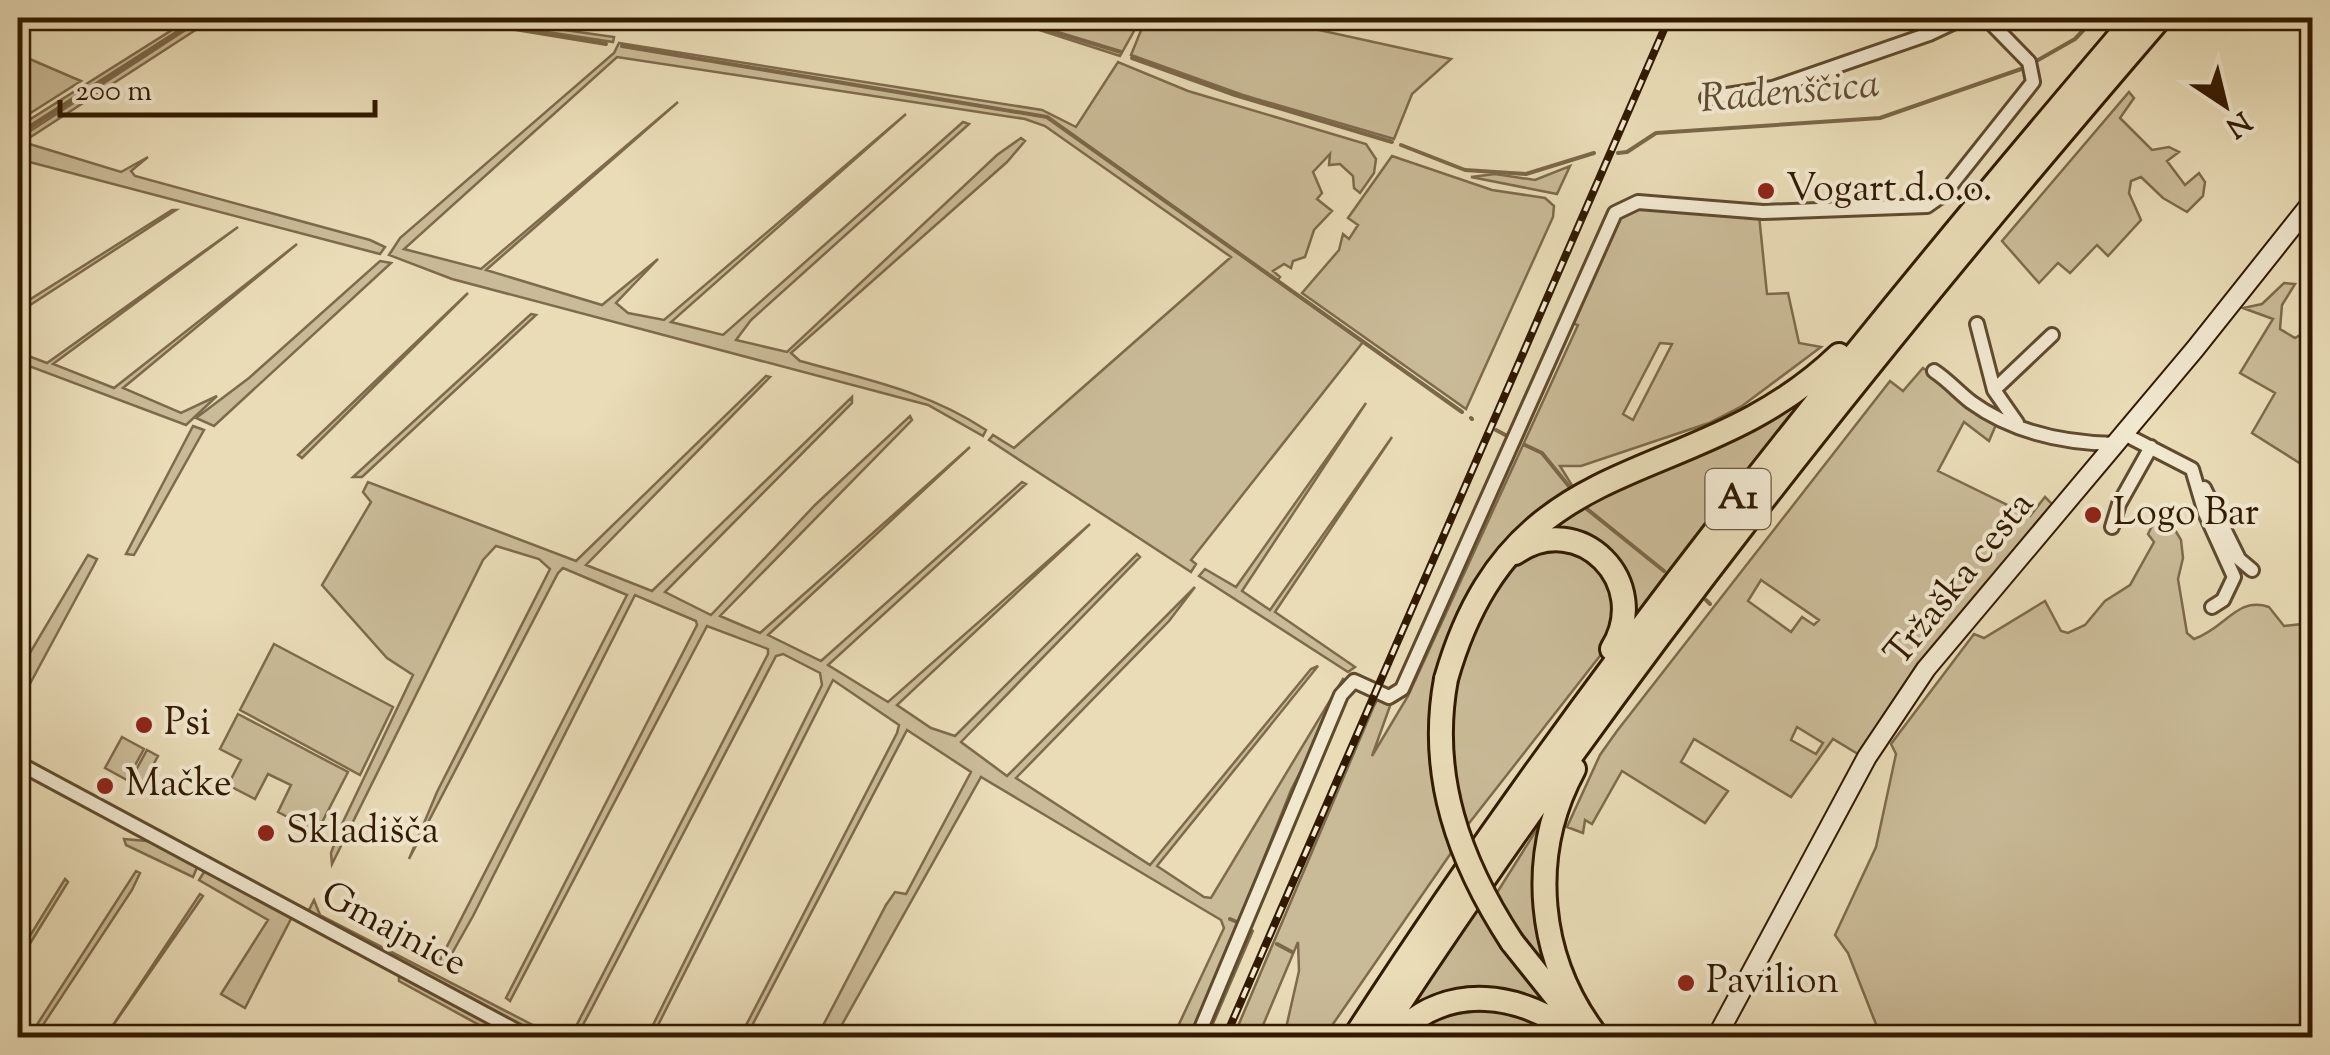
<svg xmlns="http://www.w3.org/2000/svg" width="2330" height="1055" viewBox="0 0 2330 1055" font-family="'Sorts Mill Goudy',serif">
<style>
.green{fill:#cabb98;stroke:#7e6a4c;stroke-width:2.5;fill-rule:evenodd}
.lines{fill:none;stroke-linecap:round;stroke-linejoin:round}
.stream{stroke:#7b6749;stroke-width:4}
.street-casing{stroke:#604a2e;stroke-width:18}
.secondary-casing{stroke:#321a00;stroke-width:22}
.highway-casing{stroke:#321a00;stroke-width:28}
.street{stroke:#f1e8d0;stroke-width:12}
.secondary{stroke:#f1e8d0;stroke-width:18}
.highway{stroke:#e9dcb7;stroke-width:22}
.rail-casing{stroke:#321a00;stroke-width:8}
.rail{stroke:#f1e8d0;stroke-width:4;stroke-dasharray:11;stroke-linecap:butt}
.highway-bridge-casing{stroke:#321a00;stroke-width:28;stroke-linecap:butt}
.highway-bridge{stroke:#e9dcb7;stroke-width:22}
.poi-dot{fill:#8f2418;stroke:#f1e8d0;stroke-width:4}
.labels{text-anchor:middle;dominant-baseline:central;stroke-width:8;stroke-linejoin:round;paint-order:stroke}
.shield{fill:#f1e8d0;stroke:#6b583e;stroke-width:2.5}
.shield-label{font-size:35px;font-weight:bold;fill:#321a00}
.poi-label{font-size:38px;fill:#321a00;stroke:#f1e8d0;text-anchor:start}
.street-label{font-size:38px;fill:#321a00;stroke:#f1e8d0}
.water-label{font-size:40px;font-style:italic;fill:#624d30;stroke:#f1e8d0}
</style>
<rect width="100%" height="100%" fill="#e9dcb7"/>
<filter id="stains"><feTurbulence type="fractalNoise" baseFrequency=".002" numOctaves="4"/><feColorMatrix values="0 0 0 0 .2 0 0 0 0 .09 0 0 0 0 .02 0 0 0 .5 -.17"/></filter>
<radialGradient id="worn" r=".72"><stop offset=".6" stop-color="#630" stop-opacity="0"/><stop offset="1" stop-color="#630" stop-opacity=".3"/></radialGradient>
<!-- green -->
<path class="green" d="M191,18H198L18,133V127Z
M204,18H214L23,142L121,172L148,157L131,171L135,176L370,240L385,247L380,254L18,159V139Z
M456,18H479L614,37L613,42Z
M982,18H1123L1139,22L1120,56L1024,25Z
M1146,18H1264L1451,59L1412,94L1394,139L1243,95L1131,55Z
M619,43L1042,110L1076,127L1118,62L1188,91L1366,144L1376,159L1374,173L1360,193L1354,188L1353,176L1340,164L1329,165L1330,154L1313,172L1322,193L1317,199L1332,211L1314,230L1305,257L1293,261L1291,268L1284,264L1273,271L1280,277L1277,281L1363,342L1191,560L1196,564L1191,572L989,440L993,435L1014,448L1231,257L1045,126L1025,119L617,57L404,249L481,269L678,102L486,270L602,305L658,259L616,303L628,313L664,320L906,114L671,322L723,335L963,122L969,124L751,320L736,340L787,352L997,155L1021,138L1025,141L1007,162L791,353L800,361C866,379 929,392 986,430L983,436L928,405L452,279L389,255L400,238L614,53Z
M18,54L81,81L18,121Z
M2129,92L2134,98L2120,118L2152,150L2169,147L2179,152L2167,161L2185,185L2199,173L2205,182L2203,196L2187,212L2163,198L2141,177L2131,181L2129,193L2141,220L2108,256L2097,245L2070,273L2058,263L2039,283L2002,241Z
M1392,156L1492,190L1545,198L1554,206L1553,217L1466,409L1302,293L1339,250L1343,234L1349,239L1358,225L1348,218Z
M1570,166L1557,194L1471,177L1495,174L1535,180Z
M1632,207L1759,215L1767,294L1788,293L1799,343L1821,347L1742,406L1709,423L1581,466H1560L1573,487C1550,504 1531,526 1512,546C1419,644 1415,728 1451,853L1324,1037H1284L1299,971L1298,942L1258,1037L1233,1038L1373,708L1378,698L1390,706L1372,756L1408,696L1578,325L1571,323L1620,215ZM1660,343L1672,344L1633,420L1623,414Z
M172,210H176L18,313V307Z
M238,227L53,364L114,388L297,244L123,388L181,413L217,396L186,425L18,362V352L47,363Z
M380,261L391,263L214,426L196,418L249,378Z
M2284,283L2295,284L2282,305L2280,329L2295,338L2312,328V471L2252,433L2275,393L2240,373L2273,319L2243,308L2262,304Z
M468,293L302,458L298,455Z
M531,314L536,315L362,477H353Z
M1923,368L1998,420L1989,441L1964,422L1938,471L2030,516L2045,497L2052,504L1918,663L1858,754L1833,739L1791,797L1694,739L1681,762L1728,791L1705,823L1622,771L1592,824L1585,820L1583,833L1567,827L1600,755L1617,731L1890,381L1903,391ZM1761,580L1819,620L1814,625L1802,617L1791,632L1748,601ZM1797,727L1823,743L1816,754L1791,740Z
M766,376L770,377L586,565L652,591L852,397V403L665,592L711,615L815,505L910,416L912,420L720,616L760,633L970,447L768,635L821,661L1022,482L1026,484L828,665L888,702L1090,524L897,705L931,728L955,736L1137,554L1140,557L961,742L1007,776L1195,587L1169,621L1016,778L1150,865L1311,669L1318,666L1157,866L1204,897L1211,898L1343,679L1347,681L1291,790L1193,1037H1173L1224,928L1221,920L981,777L835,1037H817L886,905L895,892L906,894L971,772L907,730L746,1037H740L897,733L899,725L833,680L652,1037H647L822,685L820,673L783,654L776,656L592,1008L577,1036L572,1034L768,654V649L707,626L510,1001L506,998L697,625L696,621L635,595L473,916L446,964L439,962L627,595L563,568L558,573L409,859L437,792L550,569L539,559L496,546L483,560L332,864L331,853L342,824L413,675L387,658L322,585L371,502L363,492L368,482L576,561Z
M1801,396L1807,397L1636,617L1625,579L1545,535L1564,513L1751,430Z
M1366,403L1242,591L1270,610L1392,437L1275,612L1355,667L1348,672L1199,576L1205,569L1236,587Z
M193,426L204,430L134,555L126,554Z
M2165,513L2181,540L2183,558L2178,579L2187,633L2194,639C2226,628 2237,596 2269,607L2284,626L2302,624L2312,576V1037H1881L1848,953L1835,935L1876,847L1896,754L1891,744L1974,634L1984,638L2045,601L2061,631L2068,633L2085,625L2105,601L2130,585L2154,542L2148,534L2156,518Z
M1550,545L1587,553L1614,585L1610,643L1463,831C1440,733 1445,592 1550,545Z
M88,555L97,559L94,565L18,706V673Z
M274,644L393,707L360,775L240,710Z
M238,714L348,772L317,832L278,812L291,785L268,774L255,799L228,785L241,760L220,749Z
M122,737L144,749L127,780L105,768Z
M147,750L158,756L141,787L130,781Z
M1544,818L1558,990L1493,899Z
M124,839L158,842L198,865L193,877L126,845Z
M206,869L293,915L245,1008L221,994L268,920L199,880Z
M136,871L140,873L132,890L35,1037H29Z
M65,879L68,882L18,963V955Z
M200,894L203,896L105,1037Z
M314,900L320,915L556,1037H539L307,914Z
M1479,906L1557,1011L1542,1005L1407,1012Z
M399,973L496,1025L492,1032L399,981Z
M1497,1009L1517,1011L1563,1038H1409L1440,1016Z"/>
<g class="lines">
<!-- stream -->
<path class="stream" d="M448,18L606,44
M1009,18L1121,52
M622,46L1047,117L1462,412
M1132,58L1235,95L1392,142
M18,135L200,18
M1401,145L1465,170L1526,174L1594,153
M1618,153L1627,152L1656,133L1880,118L2024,68L2075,39L2095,18
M1471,418L1472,419
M1496,430L1511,438
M1525,445L1542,453L1572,490
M1582,505L1664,571
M1706,600L1710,604
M1230,919L1237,922
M1277,944L1292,952
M1206,1038L1252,931"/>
<defs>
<path id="street" d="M1707,98L1773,88L1929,34L1963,18
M1977,324L1994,390L2017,423
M1934,371C1948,380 1958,392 1971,402C2012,432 2065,443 2115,444
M1994,390L2052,335
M2124,434L2192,469L2205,513L2234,577L2223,600L2212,607
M2204,488L2239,559L2252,570
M2112,527L2119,504L2151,447
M18,763L530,1038
M1197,1038L1341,695L1354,681L1389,697L1402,689L1615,213L1638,202L1763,212L1927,206L1944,194L2033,82L2029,62L1986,18"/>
<path id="secondary" d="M1716,1038L1867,757L1926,669L2195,349L2312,202"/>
<path id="highway" d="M1515,553C1580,508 1653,583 1612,649
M1446,679C1515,438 1692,496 1839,355
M1574,769C1527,856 1537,960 1598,1038
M1512,942L1572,1017
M1354,1038C1587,677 1857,344 2135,18
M1377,1038C1612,678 1880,343 2160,18
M1393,1038C1447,980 1523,992 1579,1038"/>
</defs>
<!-- street casing -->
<use href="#street" class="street-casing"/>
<!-- secondary casing -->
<use href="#secondary" class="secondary-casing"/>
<!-- highway casing -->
<use href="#highway" class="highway-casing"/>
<!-- street -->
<use href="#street" class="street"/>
<!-- secondary -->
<use href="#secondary" class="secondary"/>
<!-- highway -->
<use href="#highway" class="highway"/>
<defs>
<path id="rail" d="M1225,1038L1669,18"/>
</defs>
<!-- rail casing -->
<use href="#rail" class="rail-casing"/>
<!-- rail -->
<use href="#rail" class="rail"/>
<defs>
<path id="highway-bridge" d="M1446,679C1428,775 1459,861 1512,942"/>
</defs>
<!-- highway-bridge casing -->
<use href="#highway-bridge" class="highway-bridge-casing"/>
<!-- highway-bridge -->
<use href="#highway-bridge" class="highway-bridge"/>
</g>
<!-- markers -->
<g class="poi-dot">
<circle cx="1766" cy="191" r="10"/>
<circle cx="2093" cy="515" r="10"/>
<circle cx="144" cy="725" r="10"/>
<circle cx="105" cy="786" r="10"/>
<circle cx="266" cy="833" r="10"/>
<circle cx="1686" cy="983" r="10"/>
</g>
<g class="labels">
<!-- shield labels -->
<rect class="shield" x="1705.5" y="469" width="65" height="60" rx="8"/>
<g class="shield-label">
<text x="1738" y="499">A1</text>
</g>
<!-- poi labels -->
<g class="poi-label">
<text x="1786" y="191">Vogart d.o.o.</text>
<text x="2113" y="515">Logo Bar</text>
<text x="164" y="725">Psi</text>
<text x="125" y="786">Mačke</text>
<text x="286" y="833">Skladišča</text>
<text x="1706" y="983">Pavilion</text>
</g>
<!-- street labels -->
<g class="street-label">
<text transform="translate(1961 580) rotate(-51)">Tržaška cesta</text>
<text transform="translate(393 931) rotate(28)">Gmajnice</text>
</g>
<!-- water labels -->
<g class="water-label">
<text transform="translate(1790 94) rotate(-5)">Radenščica</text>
</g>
</g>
<!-- margin -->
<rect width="2330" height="1055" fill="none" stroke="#e9dcb7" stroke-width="60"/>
<rect x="20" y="20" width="2290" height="1015" fill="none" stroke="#321a00" stroke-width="5"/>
<rect x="30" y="30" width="2270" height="995" fill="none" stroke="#321a00" stroke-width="2.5"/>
<!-- north arrow -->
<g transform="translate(2225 105) rotate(145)" stroke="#f1e8d0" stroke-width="8" paint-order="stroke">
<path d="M0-8L18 38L0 25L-18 38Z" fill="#321a00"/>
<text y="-15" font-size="28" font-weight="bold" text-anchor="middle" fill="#321a00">N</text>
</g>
<!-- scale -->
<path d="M60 100v15h315v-15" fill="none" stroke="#321a00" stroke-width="5"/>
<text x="75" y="100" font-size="30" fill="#321a00" stroke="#f1e8d0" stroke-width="8" paint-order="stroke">200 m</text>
<rect width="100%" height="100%" filter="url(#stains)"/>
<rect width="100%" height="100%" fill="url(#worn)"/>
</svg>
